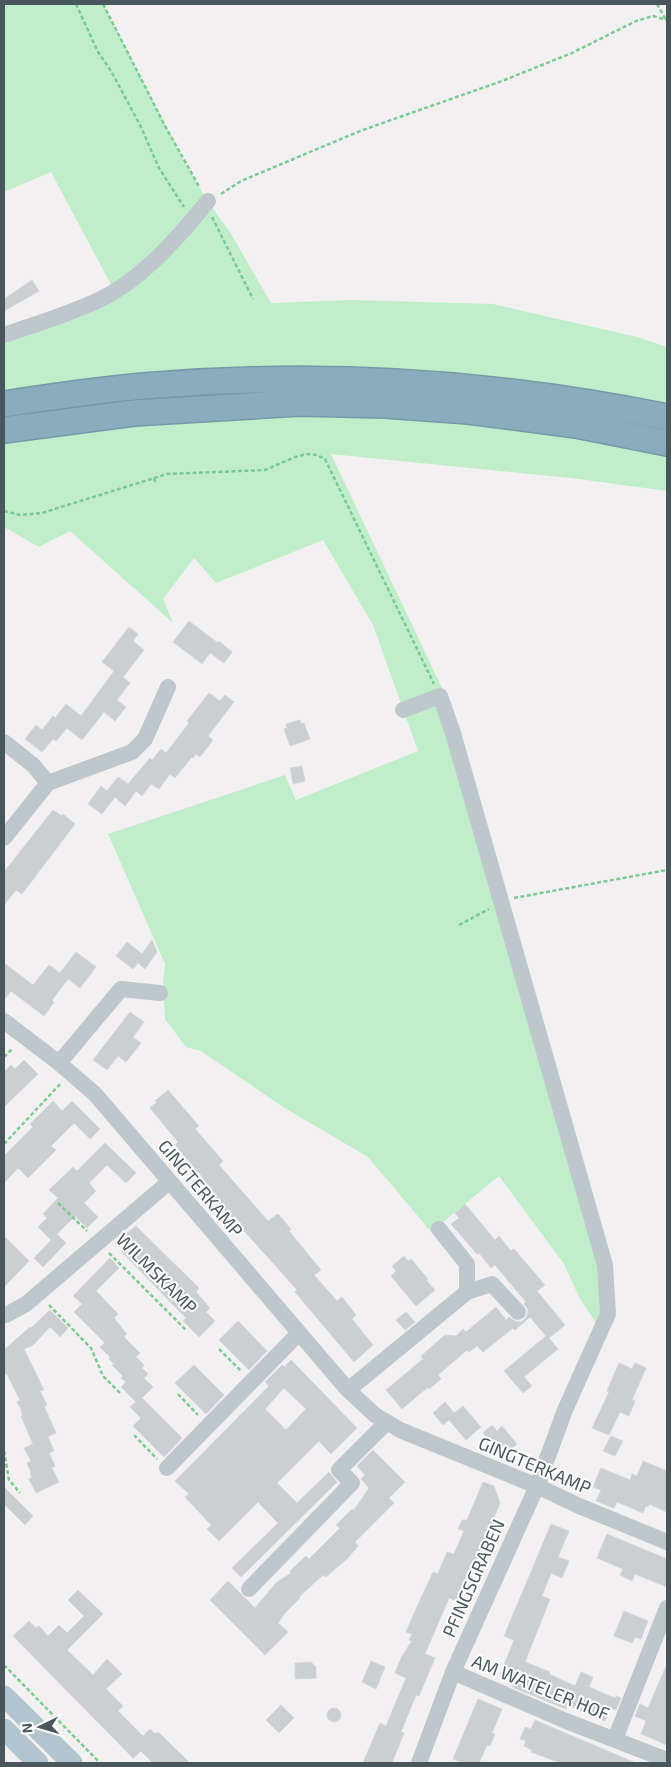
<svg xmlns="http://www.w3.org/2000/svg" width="671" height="1767" viewBox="0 0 671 1767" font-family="'Exo 2',sans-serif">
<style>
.green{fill:#c1eeca}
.building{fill:#cbcfd2;stroke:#d5d8db;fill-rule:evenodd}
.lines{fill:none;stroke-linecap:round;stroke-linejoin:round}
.highway-casing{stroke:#7698a8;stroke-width:28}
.path{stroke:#7bca94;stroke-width:2.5;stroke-dasharray:4 2.5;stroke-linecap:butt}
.minor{stroke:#bdc7cc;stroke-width:16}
.major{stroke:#b2c5ce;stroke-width:21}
.highway{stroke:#8bacbc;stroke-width:25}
.labels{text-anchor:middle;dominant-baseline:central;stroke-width:4;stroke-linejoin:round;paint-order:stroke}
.street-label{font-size:18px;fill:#49575d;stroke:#fff}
</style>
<rect width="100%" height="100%" fill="#f3f0f1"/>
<!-- green -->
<path class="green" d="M4,4H103L189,170L208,202L230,232L271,303L352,300L493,304L637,337L667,347V491L571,478L331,454L442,688L501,902L605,1265L601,1331L579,1297L564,1264L499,1176L431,1232L368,1157L283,1107L201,1051L186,1047L165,1019L163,985L165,964L108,834L285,775L296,800L418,751L373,625L323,540L216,583L194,558L163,599L173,623L70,531L39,547L4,527V340L116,294L51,172L4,192Z"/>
<!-- building -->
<path class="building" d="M32,280L39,291L4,311V299Z
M189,621L218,643L219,641L232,652L224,663L210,653L202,664L173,642Z
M129,627L138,634L133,641L144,650L123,677L130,683L117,700L126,707L115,721L104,712L82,740L67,728L56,741L53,739L42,752L25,739L36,725L42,730L53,716L55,718L66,704L81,716L114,671L102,662Z
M209,693L220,701L225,695L234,702L208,736L213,740L200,757L196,754L193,758L192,757L175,778L170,774L159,789L151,784L142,796L136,791L125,806L115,797L102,814L88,804L101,786L107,791L118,777L128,784L150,758L152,760L161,749L166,753L189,723L187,721Z
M300,720L301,724L304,723L310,739L290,746L284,729L287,728L286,724Z
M302,766L305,781L293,784L290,768Z
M53,810L62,816L63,814L75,824L22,894L16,890L4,905V872Z
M152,940L157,952L145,969L138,963L133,969L116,956L127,942L142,954Z
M76,952L96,967L80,988L68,979L52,1000L54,1002L44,1016L11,991L4,1000V963L33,985L49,965L60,973Z
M130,1012L144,1022L133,1037L141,1043L126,1062L118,1056L107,1070L93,1060Z
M24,1060L38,1074L4,1107V1072L11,1065L15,1069Z
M168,1090L199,1126L195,1129L223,1161L219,1165L268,1221L278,1214L291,1229L289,1231L321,1270L314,1275L337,1301L342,1297L356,1315L352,1319L373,1345L354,1362L295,1292L297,1290L273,1263L199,1181L203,1178L175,1145L178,1142L150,1108L157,1102L155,1101Z
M53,1101L62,1111L72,1101L100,1129L90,1139L74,1123L51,1146L56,1150L28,1178L18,1168L4,1183V1156L33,1127L30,1124Z
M105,1143L136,1173L126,1183L107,1165L89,1183L96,1191L84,1203L98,1217L87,1228L75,1216L51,1240L38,1227L47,1218L43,1214L58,1198L49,1190L73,1167L77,1171Z
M465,1204L495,1240L499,1236L511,1251L514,1249L545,1285L537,1291L565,1325L549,1338L558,1349L524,1377L532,1386L523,1393L504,1371L546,1336L530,1317L515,1330L513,1328L483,1352L477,1346L469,1352L467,1350L438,1375L441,1379L429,1389L428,1387L402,1409L386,1390L423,1359L421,1356L445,1335L456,1336L463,1329L466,1332L496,1307L506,1320L509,1317L515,1321L521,1322L525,1319L528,1314V1309L524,1304L526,1302L495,1265L491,1268L479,1253L477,1254L451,1224L459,1218L455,1213Z
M136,1226L199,1288L196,1292L210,1308L206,1312L215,1321L199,1337L183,1321L186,1318L121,1251L132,1240L126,1234Z
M57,1234L66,1243L43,1267L34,1258Z
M4,1236L29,1261L4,1287Z
M404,1256L408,1261L411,1259L428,1279L426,1280L435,1290L416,1306L391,1276L396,1271L392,1266Z
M110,1258L119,1268L96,1291L118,1314L114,1318L127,1334L124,1337L140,1353L136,1357L144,1365L142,1368L148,1374L144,1378L153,1387L142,1398L182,1438L164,1457L133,1426L141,1418L130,1407L136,1402L121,1387L126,1382L121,1378L123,1376L112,1365L114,1364L109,1359L110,1357L100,1347L105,1343L74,1312L82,1304L73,1296Z
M50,1310L68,1328L60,1337L50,1327L33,1345L24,1349L44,1390L40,1391L47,1405L44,1406L56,1433L48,1437L54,1451L49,1453L55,1466L52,1468L59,1482L36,1493L29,1479L32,1477L30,1473L31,1472L27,1463L31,1461L24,1448L33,1444L21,1416H23L21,1411H22L17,1402L20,1400L7,1374L4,1375V1350L30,1327L31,1328Z
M406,1312L415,1322L405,1330L396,1320Z
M238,1321L267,1351L249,1370L219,1340Z
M291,1360L357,1428L331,1454L319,1441L277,1483L297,1503L329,1472L337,1482L241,1577L232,1568L278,1523L258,1502L219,1541L207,1529L211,1525L185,1497L189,1494L175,1481L269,1386L265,1382L282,1365L284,1367ZM284,1388L306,1409L286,1430L265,1409Z
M619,1363L632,1369L635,1363L646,1368L632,1400L635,1401L629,1416L620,1412L609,1435L592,1428L609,1392L607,1391Z
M194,1365L224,1395L206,1414L175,1383Z
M445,1402L454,1413L463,1406L481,1427L466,1440L449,1420L443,1425L433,1413Z
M492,1425L497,1431L502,1426L517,1444L502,1457L483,1433Z
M611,1436L623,1441L615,1456L603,1451Z
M373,1450L405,1482L389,1498L394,1503L355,1542L358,1546L348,1558L326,1577L323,1575L299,1597L300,1598L285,1613L278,1623L288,1632L265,1655L210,1600L228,1581L255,1608L276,1583L291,1573L290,1571L306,1556L309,1559L340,1528L336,1525L352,1509L354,1510L369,1488L361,1479L365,1475L357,1466Z
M643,1461L667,1471V1512L649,1504L648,1507L646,1506L643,1513L617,1502L614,1508L596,1501L601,1490L593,1487L601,1468L630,1480L632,1474L637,1476Z
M483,1482L494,1486L500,1503L459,1602L449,1598L425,1654L435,1658L419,1696L416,1695L401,1732L404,1733L392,1763H363L380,1723L386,1726L406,1678L395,1673L402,1656L412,1641L409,1640L412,1634L406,1632L412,1618L433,1572L438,1574L447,1552L454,1554L464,1531L458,1529L462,1520H467Z
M4,1487L33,1516L25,1525L4,1504Z
M551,1524L569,1531L558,1557L569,1561L562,1578L551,1573L542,1596L550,1599L525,1662L550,1672L549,1674L575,1686L581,1672L593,1677L589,1687L615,1698L616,1696L621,1698L616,1710L611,1708L605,1721L567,1705L566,1709L532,1695L514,1688L506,1678L500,1675L514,1640L504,1636Z
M607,1534L667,1559V1587L635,1574L632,1581L620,1575L623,1569L597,1558Z
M78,1590L103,1614L67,1650L93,1675L107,1659L122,1674L106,1689L123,1706L118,1711L143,1736L150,1729L155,1734L158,1732L190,1763H153L141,1751L133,1758L13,1636L29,1621L36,1628L39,1626L48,1636L59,1625L67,1633L84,1616L68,1600Z
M624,1611L648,1621L641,1639L635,1637L632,1643L614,1636Z
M371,1661L385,1667L376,1689L362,1682Z
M311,1662L316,1667V1678L295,1679V1663Z
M667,1664V1745L641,1734L646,1721L635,1716L640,1704L648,1708Z
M478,1699L502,1709L492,1733L495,1734L490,1746L487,1745L479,1763H463L453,1759Z
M281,1705L294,1718L279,1733L266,1720Z
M327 1715a7 7 0 1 1 14 0a7 7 0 1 1-14 0Z
M535,1720L558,1730L636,1763H561L531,1752L532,1750L524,1746L526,1741L520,1739L525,1727L531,1729Z"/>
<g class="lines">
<defs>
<path id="highway" d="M4,404C50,397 96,390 143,386C318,371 495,382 667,417
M4,430L134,413L299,403L385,405L468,411L576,425L667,443"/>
</defs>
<!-- highway casing -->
<use href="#highway" class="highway-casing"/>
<!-- path -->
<path class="path" d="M76,4L98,52L111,71L140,125L159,168L184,207
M103,4L165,126L200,188
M657,4L666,20
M221,194L241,181L360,131L502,81L572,53L636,21L653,16L666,20
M212,217L253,299
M154,478L156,484
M4,511L20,515L42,513L167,474L265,470L295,457L307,454L317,455L325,459L434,684
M514,898L667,870
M459,925L489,909
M4,1057L13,1048
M4,1144L61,1083
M58,1203L87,1231
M109,1253L187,1331
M49,1305L91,1348L103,1376L121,1394
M219,1349L241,1371
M178,1394L198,1415
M134,1435L157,1459
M4,1451L9,1480L20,1493
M4,1665L100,1763"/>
<!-- minor -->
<path class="minor" d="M4,335C36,324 70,314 101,299C142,279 179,237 208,201
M403,710L440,696L453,733L605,1265L608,1314L565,1410L537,1486L453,1672L419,1763
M4,742L33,765L48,783
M4,838L48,783L132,752L145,739L168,687
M4,1021L59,1063L95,1094L348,1390L375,1415L400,1430L537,1486L579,1506L667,1542
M59,1063L121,989L160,993
M439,1229L467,1264V1292L492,1284L518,1312
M4,1315H6L26,1304L169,1182
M348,1390L467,1292
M167,1468L299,1333
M249,1589L352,1483L339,1470L387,1422
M453,1672L566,1721L667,1760
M615,1739L667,1608"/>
<!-- major -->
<path class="major" d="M4,1696L72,1763
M4,1729L38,1763"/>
<!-- highway -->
<use href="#highway" class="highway"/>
</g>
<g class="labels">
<!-- street labels -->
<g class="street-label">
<text transform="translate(201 1188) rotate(50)">GINGTERKAMP</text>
<text transform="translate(157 1273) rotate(45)">WILMSKAMP</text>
<text transform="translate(535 1465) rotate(23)">GINGTERKAMP</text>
<text transform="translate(473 1578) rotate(-66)">PFINGSGRABEN</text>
<text transform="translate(541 1687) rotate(22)">AM WATELER HOF</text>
</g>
</g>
<!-- border -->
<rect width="671" height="1767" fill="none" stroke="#49575d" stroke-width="10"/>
<!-- north arrow -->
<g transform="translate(40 1727) rotate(265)" stroke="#ffffff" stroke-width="4" paint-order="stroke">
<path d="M0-4L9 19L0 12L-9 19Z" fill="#49575d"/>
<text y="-8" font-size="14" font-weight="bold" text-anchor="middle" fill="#49575d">N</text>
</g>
</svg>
